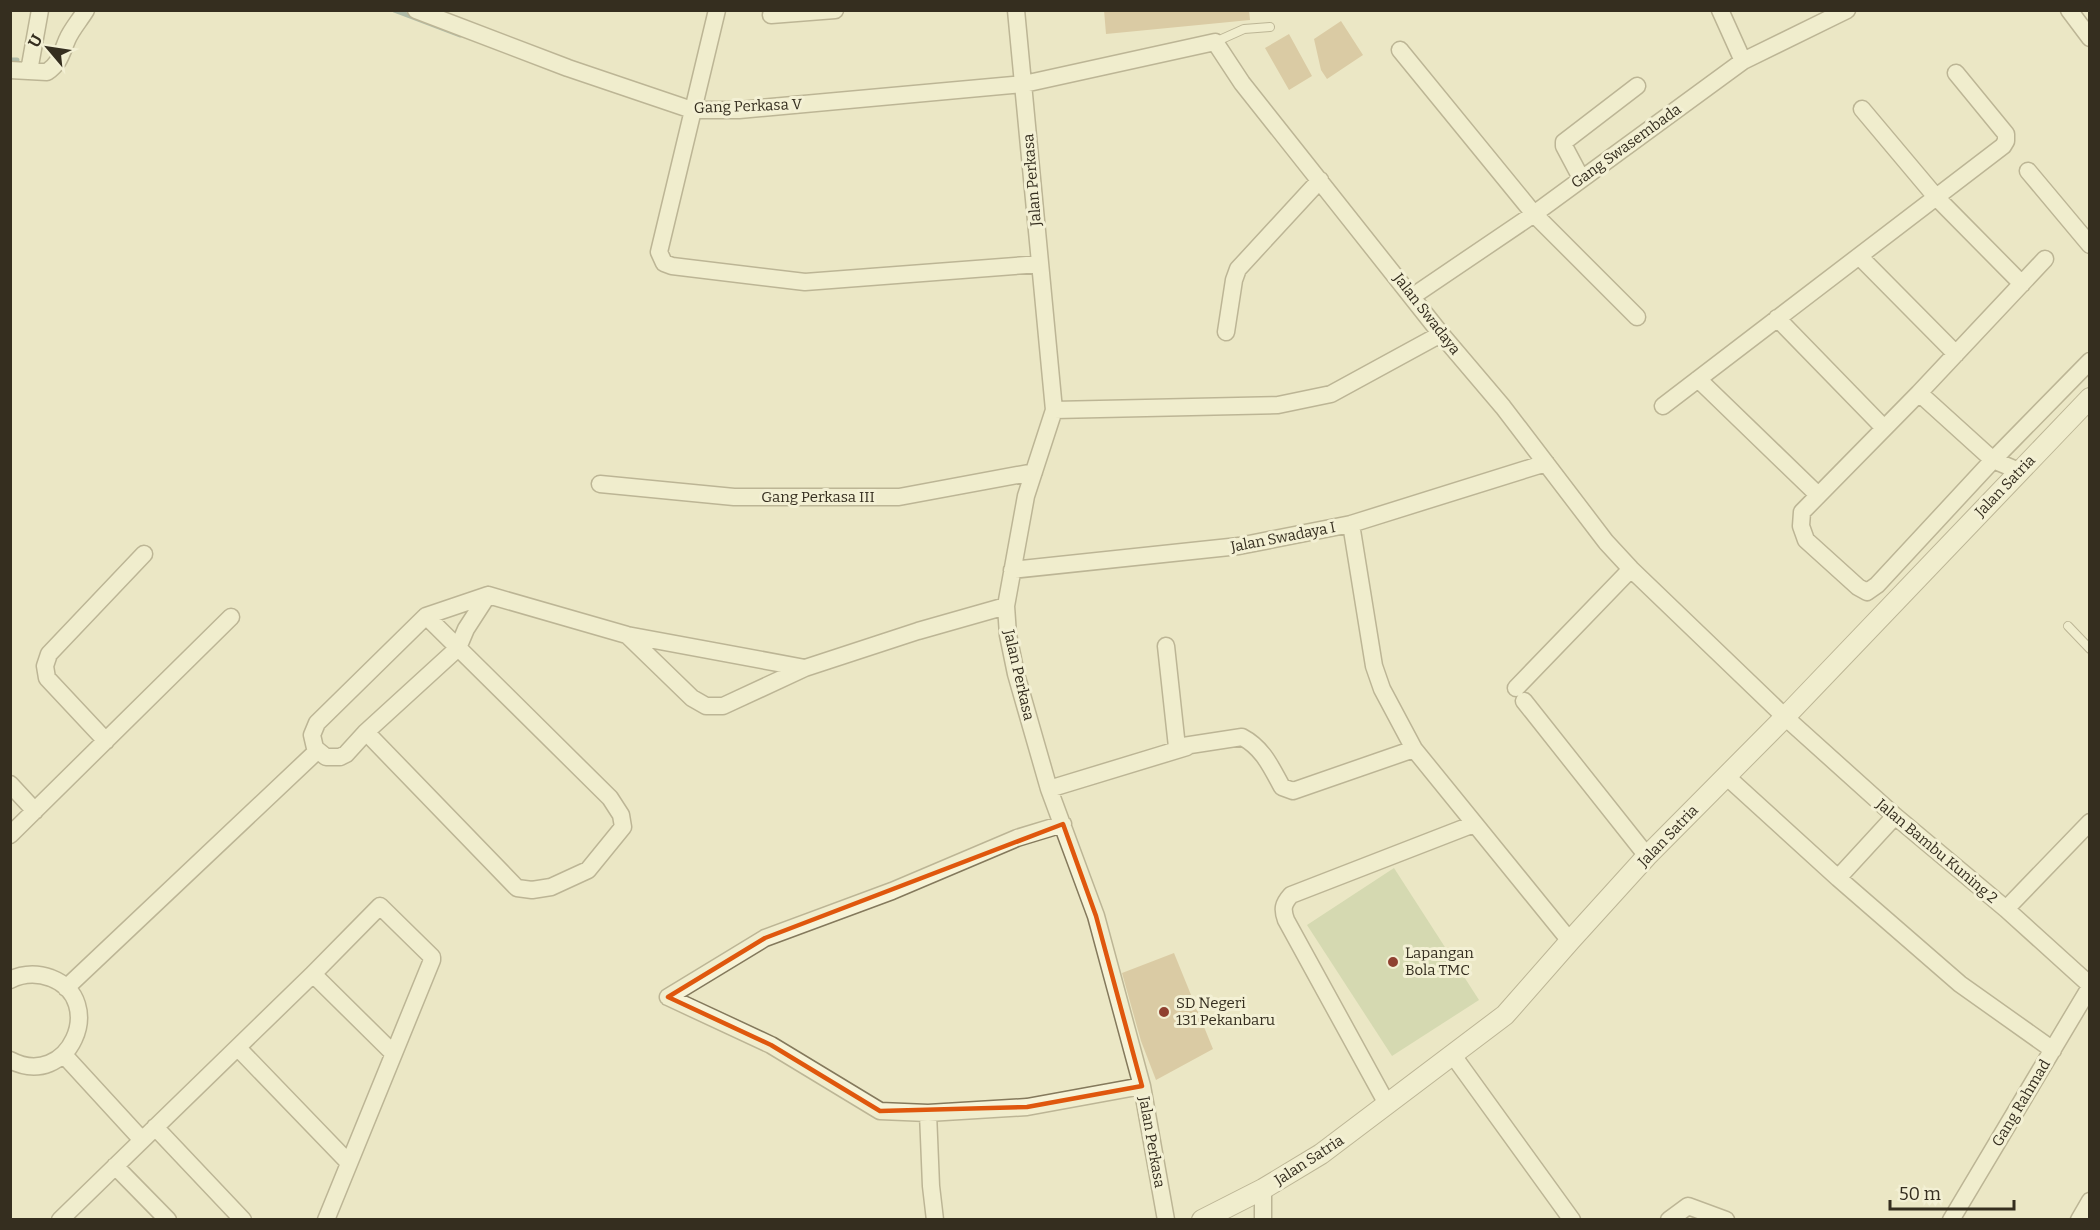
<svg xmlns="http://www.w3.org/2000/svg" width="2100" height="1230" viewBox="0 0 2100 1230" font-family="Bitter,serif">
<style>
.green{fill:#bac899}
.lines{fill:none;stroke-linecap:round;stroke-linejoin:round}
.stream{stroke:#6d8c8a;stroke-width:5}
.building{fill:#c6a97d}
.service-casing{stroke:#84795c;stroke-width:10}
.minor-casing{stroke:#84795c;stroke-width:19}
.tertiary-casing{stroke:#84795c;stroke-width:22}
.service{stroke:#f6f3d7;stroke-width:8}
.minor{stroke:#f6f3d7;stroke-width:16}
.tertiary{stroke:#f6f3d7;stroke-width:20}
.marked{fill:none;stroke:#df570d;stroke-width:4.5;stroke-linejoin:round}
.poi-dot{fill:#8f4130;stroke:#f3f0d4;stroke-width:2}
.labels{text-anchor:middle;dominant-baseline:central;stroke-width:6;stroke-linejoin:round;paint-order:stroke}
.street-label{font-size:15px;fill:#352e1f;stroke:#f3f0d4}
.poi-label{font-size:15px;fill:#352e1f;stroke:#f3f0d4;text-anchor:start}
</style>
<rect width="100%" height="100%" fill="#ebe7c5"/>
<!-- green -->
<path class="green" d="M1394,868L1479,1000L1392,1056L1307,925Z"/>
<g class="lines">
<!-- stream -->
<path class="stream" d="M394,10L460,35
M10,60H17"/>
</g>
<!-- building -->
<path class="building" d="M1104,10H1249L1250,20L1106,34Z
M1341,21L1363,55L1327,79L1321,70L1314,39Z
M1289,34L1312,76L1289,90L1265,48Z
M1174,953L1213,1049L1156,1080L1141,1041L1122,973Z"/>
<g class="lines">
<defs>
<path id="service" d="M1215,42L1244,29L1270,27
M2068,626L2090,649"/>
<path id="minor" d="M416,10L568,68L692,110H739L1024,84L1215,42L1242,83L1441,334L1503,407L1606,542L1631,569L1785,717L1895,816L2006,909L2090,985
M717,10L659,252L664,263L672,266L805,282L1040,264
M1016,10L1054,410L1026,496L1006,606L1008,635L1016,674L1049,789L1096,916L1142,1086L1166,1220
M1720,10L1743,61
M2069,10L2090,38
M771,15L835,10
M1400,50L1534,214L1637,317
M10,70L47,72C60,63 61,54 67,40C71,30 80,20 86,10
M29,71L40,10
M1862,109L1936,197L2022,284
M2028,171L2090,245
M1581,178L1564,146V142L1637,86
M1859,256L1956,354
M1413,296L1534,214L1743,61L1847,10
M1777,318L1884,428
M1226,332L1234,280L1238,269L1320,180
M1698,379L1818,495
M1919,393L2045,259
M1663,406L2003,146L2006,141V134L1956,73
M1054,410L1278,405L1331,394L1441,334
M2019,471L1993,460L1919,393L1802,512L1801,526L1806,540L1858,587L1867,592L1877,585L1993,460L2090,361
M600,484L734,497H899L1034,472
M1351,524L1374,666L1382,689L1414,749L1570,941
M1012,570L1239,546L1351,524L1546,463
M488,595L466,629L458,648L366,732L346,754L340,757H326L315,748L312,735L317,723L426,616L488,595L627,635L805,668
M627,635L692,698L706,706H723L805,668L918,631L1006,606
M1166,646L1177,747L1242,737C1263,748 1271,767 1282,787L1293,791L1414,749
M1516,688L1631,569
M1524,701L1647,856
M366,732L517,888L532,890L551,887L588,870L623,827L621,815L610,798L426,616
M106,741L47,678L45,666L49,654L144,554
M1726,776L1838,878L1960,984L2053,1050
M10,784L35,811
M1049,789L1187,747
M10,835L231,617
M1838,878L1895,816
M2006,909L2090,822
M313,974L393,1053
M10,980C24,973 37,973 51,978C108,1000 69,1091 10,1060
M66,988L317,751
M668,997L771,1045L880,1111L928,1113L1027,1107L1142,1086
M668,997L765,938L892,891L1017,838L1063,824
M238,1048L349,1163
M1452,1054L1572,1220
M64,1055L142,1140
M1387,1104L1286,920C1282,909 1283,904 1291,895L1474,824
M928,1113L931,1186L935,1220
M155,1127L243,1220
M115,1166L168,1220
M60,1220L313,974L380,906L432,957V960L326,1220
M1263,1220V1189
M1669,1220L1688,1206L1726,1220
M1951,1220L2090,987
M2079,1220L2090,1201"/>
<path id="tertiary" d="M1202,1220L1263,1189L1321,1154L1505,1015L1570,941L1647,856L1785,717L2090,398"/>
</defs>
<!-- service casing -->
<use href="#service" class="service-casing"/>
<!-- minor casing -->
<use href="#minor" class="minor-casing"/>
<!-- tertiary casing -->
<use href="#tertiary" class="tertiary-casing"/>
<!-- service -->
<use href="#service" class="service"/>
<!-- minor -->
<use href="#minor" class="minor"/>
<!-- tertiary -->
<use href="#tertiary" class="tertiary"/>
</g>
<!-- marked area -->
<path d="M0 0H2100V1230H0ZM1063,824L1096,916L1142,1086L1027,1107L880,1111L771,1045L668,997L765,938Z" fill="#ebe7c5" fill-opacity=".55" fill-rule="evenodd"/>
<path class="marked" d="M1063,824L1096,916L1142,1086L1027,1107L880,1111L771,1045L668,997L765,938Z"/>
<!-- markers -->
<g class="poi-dot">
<circle cx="1393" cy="962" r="6"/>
<circle cx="1164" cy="1012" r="6"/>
</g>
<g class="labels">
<!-- street labels -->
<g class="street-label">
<text transform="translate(748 106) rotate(-2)">Gang Perkasa V</text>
<text transform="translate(1626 146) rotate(-36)">Gang Swasembada</text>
<text transform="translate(1032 180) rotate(-95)">Jalan Perkasa</text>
<text transform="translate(1427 314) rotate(52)">Jalan Swadaya</text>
<text transform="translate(2005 486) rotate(-46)">Jalan Satria</text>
<text x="818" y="497">Gang Perkasa III</text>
<text transform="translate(1283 537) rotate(-11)">Jalan Swadaya I</text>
<text transform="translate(1019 675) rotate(77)">Jalan Perkasa</text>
<text transform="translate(1668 836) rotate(-46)">Jalan Satria</text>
<text transform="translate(1937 851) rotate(40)">Jalan Bambu Kuning 2</text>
<text transform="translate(2021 1103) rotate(-59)">Gang Rahmad</text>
<text transform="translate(1152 1142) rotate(80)">Jalan Perkasa</text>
<text transform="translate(1309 1160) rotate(-33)">Jalan Satria</text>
</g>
<!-- poi labels -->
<g class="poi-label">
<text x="1405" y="953">Lapangan<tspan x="1405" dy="17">Bola TMC</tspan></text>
<text x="1176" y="1003">SD Negeri<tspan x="1176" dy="17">131 Pekanbaru</tspan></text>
</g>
</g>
<!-- border -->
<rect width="2100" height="1230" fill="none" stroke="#352e1f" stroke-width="24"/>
<!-- north arrow -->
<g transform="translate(48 48) rotate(299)" stroke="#f3f0d4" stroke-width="4.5" paint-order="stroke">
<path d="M0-4.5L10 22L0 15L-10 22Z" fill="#352e1f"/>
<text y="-9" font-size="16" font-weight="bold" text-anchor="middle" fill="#352e1f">U</text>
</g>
<!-- scale -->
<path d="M1890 1200v9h124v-9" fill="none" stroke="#352e1f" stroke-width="3"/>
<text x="1899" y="1200" font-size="18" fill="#352e1f" stroke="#f3f0d4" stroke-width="4.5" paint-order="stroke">50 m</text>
</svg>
